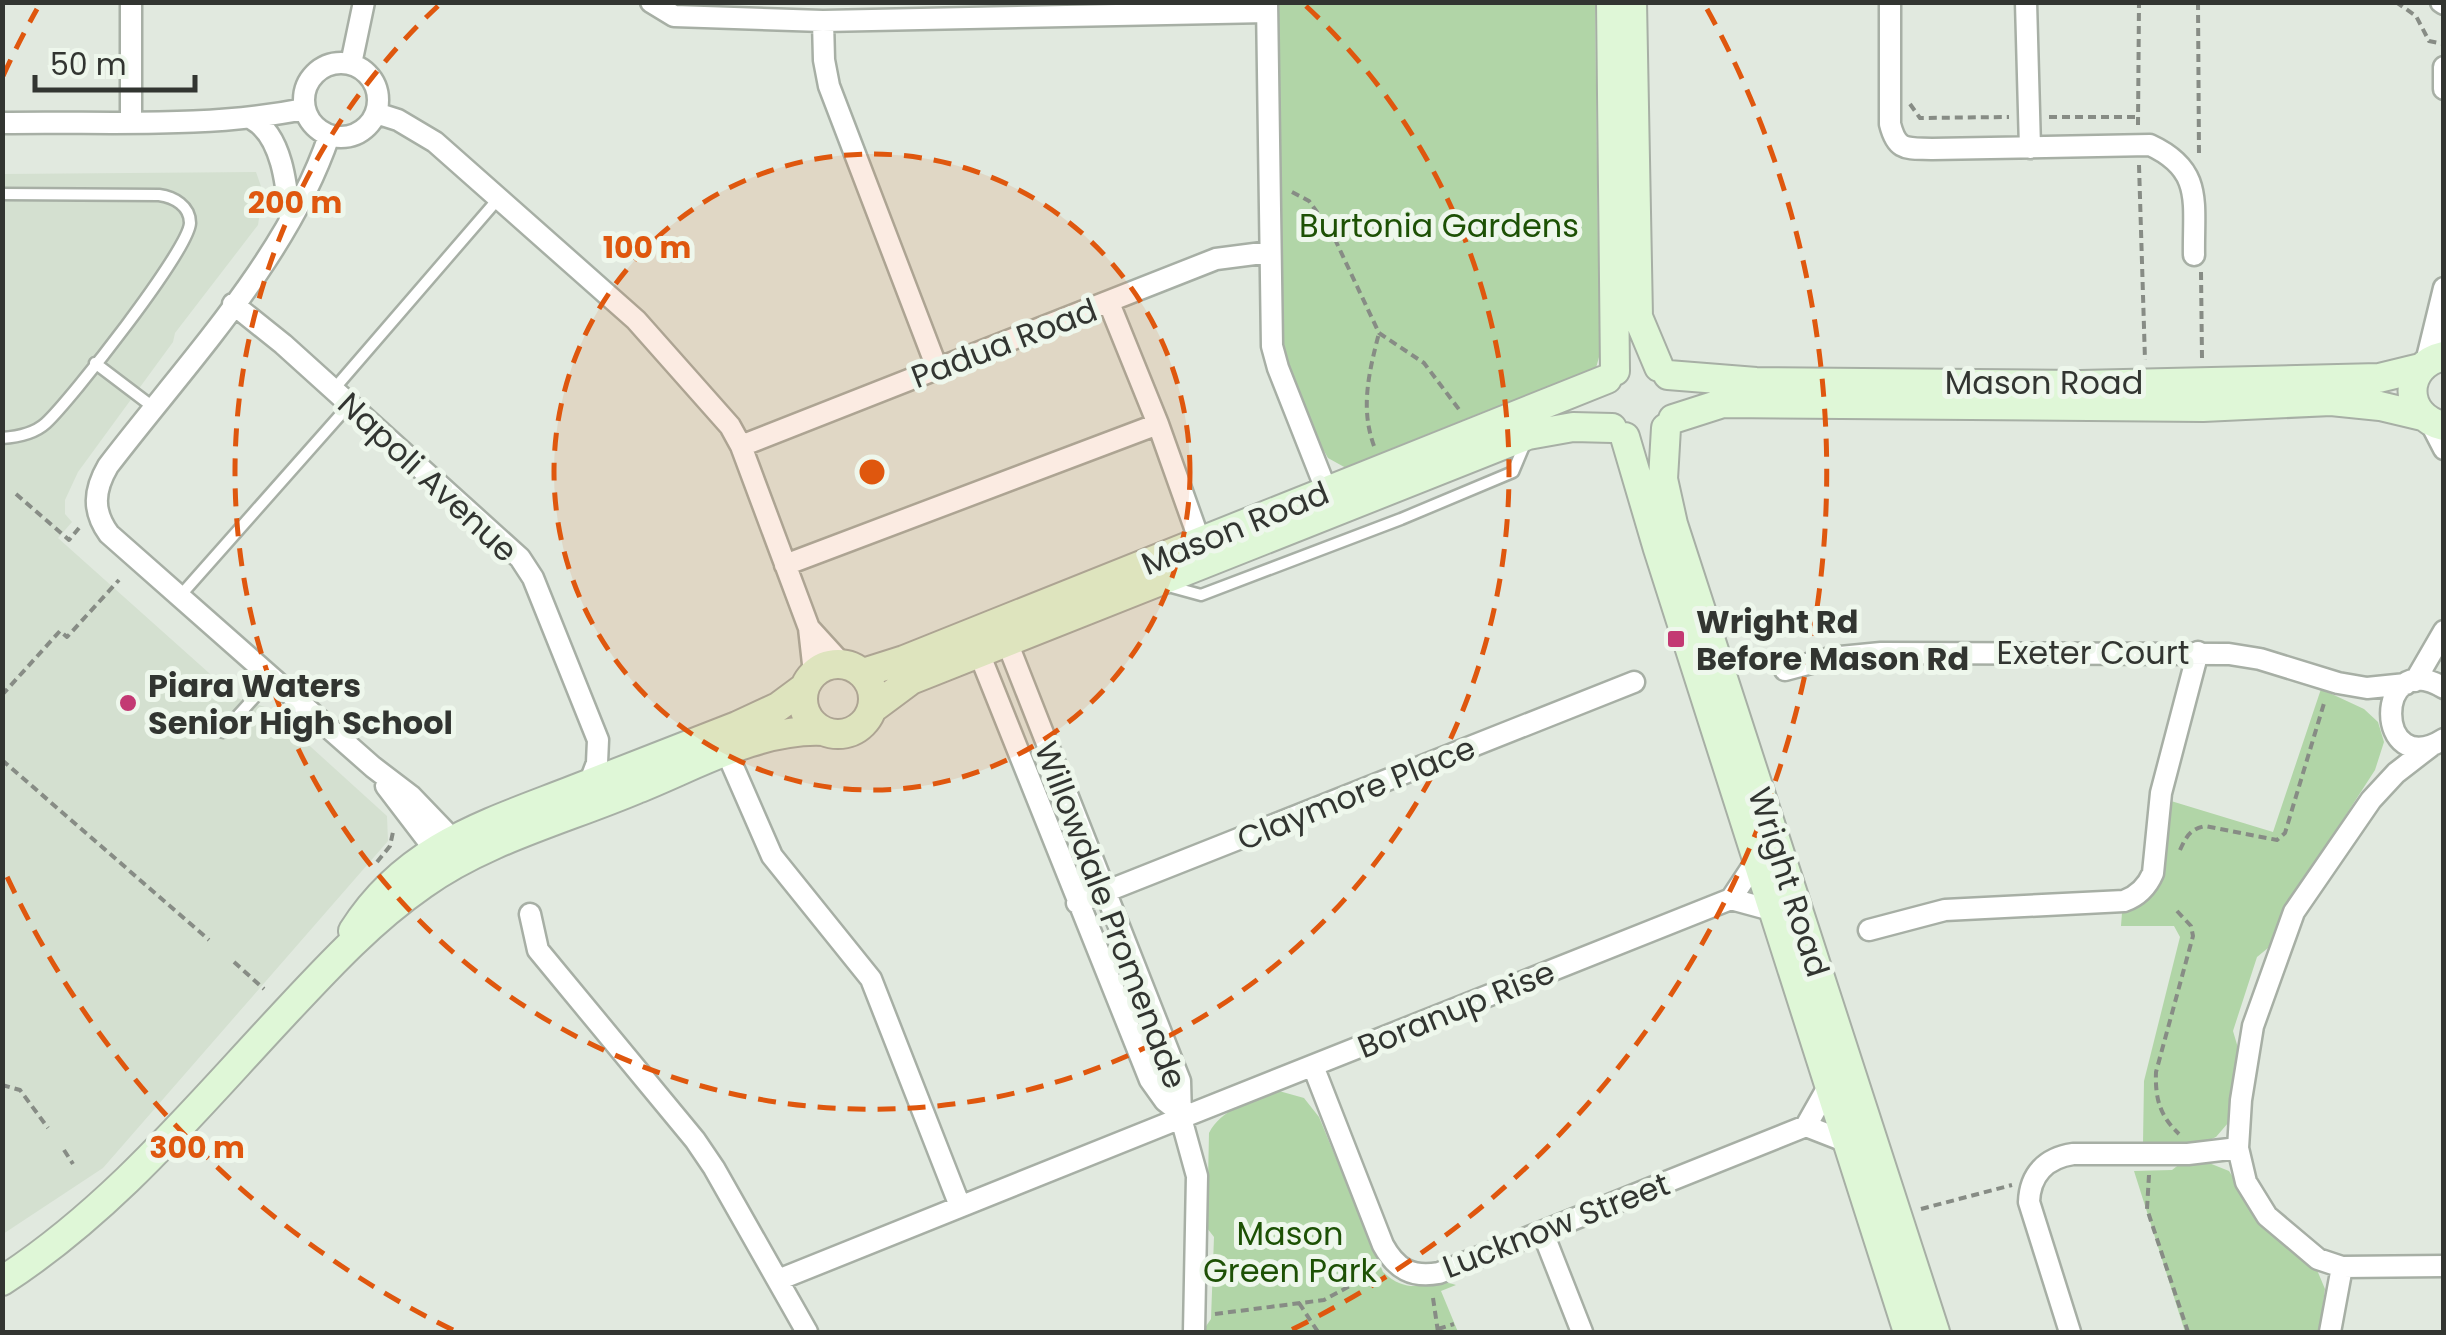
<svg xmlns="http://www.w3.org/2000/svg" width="2446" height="1335" viewBox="0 0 2446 1335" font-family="Poppins,sans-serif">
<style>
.built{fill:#d4e0d0}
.green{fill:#b1d5a7}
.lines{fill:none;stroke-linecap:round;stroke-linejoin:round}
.lane-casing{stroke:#a7afa5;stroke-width:15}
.street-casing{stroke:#a7afa5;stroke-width:25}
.secondary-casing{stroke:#a7afa5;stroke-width:32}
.path{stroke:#878c85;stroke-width:4;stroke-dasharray:8 5;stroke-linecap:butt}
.lane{stroke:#fff;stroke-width:10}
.street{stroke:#fff;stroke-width:20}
.secondary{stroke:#dff7d7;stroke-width:28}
.ring{fill:none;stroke:#df570e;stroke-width:5;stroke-dasharray:18 12}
.poi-dot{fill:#c33973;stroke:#eef7ec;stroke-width:4}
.labels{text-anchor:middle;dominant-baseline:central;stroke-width:10;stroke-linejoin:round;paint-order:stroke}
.park-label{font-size:32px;fill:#1d5105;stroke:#eef7ec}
.street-label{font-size:32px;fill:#323531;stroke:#eef7ec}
.poi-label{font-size:32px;font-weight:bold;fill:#323531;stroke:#eef7ec;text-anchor:start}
.centre{fill:#df570e;stroke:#eef7ec;stroke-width:5}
.ring-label{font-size:30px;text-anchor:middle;font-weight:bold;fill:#df570e;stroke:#eef7ec;stroke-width:10;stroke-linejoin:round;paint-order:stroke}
</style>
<rect width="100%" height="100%" fill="#e1e9df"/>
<!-- built -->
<path class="built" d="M256,172L263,192L258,225L175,333L173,342L78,472L65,500V514L72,522L58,538L237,698L268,708L387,816L388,841L103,1168L3,1234V174Z"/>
<!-- green -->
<path class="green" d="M1278,3H1595L1598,248L1606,260L1605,335L1596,368L1590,375L1503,413L1493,408L1393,448L1387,458L1357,469L1346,468L1328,458L1317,439L1284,356L1281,339Z
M2321,689L2364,709L2378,722L2384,742L2375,770L2293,897L2268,948L2257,957L2233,1031L2238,1048L2228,1123L2216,1137L2203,1143H2143L2144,1081L2180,937L2174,926H2121L2122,913C2176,891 2162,850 2171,801L2273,832Z
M1279,1091L1304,1098L1319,1117L1383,1272C1413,1300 1431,1276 1456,1285L1441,1291L1458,1332H1202L1211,1319L1214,1237L1207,1228L1209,1133C1222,1107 1254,1101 1279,1091Z
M2181,1163H2209L2229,1171L2264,1225L2317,1270L2325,1289L2319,1332H2185L2134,1171L2172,1170Z"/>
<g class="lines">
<defs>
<path id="lane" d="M2,194L159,195C174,197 190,206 190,223C189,250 70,401 46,423C34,434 17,437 2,438
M95,363L153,407
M334,389L498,199
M1168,586L1201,595L1401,519L1513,472L1526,441
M180,596L350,404
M223,732L272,678"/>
<path id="street" d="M131,2V121
M651,2L674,16L823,21L1267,12
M1267,2L1272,346L1278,368L1327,492
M1890,2V124C1897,152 1907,148 1932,149L2150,145C2204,170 2193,203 2194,255
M2026,2L2030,148
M2441,2L2444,4
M823,21L824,60L829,86L937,368
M304 100a37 37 0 1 1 74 0a37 37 0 1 1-74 0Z
M351,64L364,2
M2444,67V89
M376,113L398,120L435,142L636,320L730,426L741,446L809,628L814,673
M252,119C283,136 287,189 290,221
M2,123C103,121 205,129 304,109
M329,136C287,259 186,364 108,466C94,490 92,511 109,534L373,767L411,796L460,847
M1109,303L1158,424L1200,542
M233,304L283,344L520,558L533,578L598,740L597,763L589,784
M2426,362L2444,288
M2430,422L2444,449
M741,446L1216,259L1270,252
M785,565L1158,424
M810,629L841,663
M979,653L1150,1080L1165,1101L1179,1112
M1785,670L1830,658L1881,653L2229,654L2260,659L2338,683L2367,688L2406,684
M2415,681L2444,631
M2444,688C2373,645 2374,783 2444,739
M2431,746L2396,773L2371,800L2294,912L2253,1026L2241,1100L2238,1148L2246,1182L2267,1216L2318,1259L2342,1267L2444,1266
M727,753L772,856L871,979L960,1206
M386,786L441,858
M1731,899L1775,911
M1077,903L1634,682
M530,914L538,950L695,1140L714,1168L807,1332
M1869,930L1945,910L2124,901C2138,896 2147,887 2153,873L2161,793L2198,652
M1313,1066L1383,1245C1396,1269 1412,1278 1439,1273L1806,1126L1828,1087
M1806,1126L1847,1142
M1543,1233L1582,1332
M778,1280L1181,1118L1180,1081L1007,642
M1194,1332L1197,1176L1181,1118L1731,899L1758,858
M2070,1332L2029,1202C2030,1174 2046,1158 2073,1154H2188L2238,1148
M2330,1332L2342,1267"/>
<path id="secondary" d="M1611,2L1615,371
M1632,2L1638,317L1659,367
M2444,356C2402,365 2402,417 2444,426
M1668,375L1756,382L2080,385L2379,378L2420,368
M1673,419L1723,403L2203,407L2331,401L2380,406L2422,416
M1666,428L1663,479L1673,524L1935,1332
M1625,437L1658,549L1908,1332
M803 699a35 35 0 1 1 70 0a35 35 0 1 1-70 0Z
M863,673L904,660L1607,379
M872,709L911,680L1528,435L1573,427L1612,428
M353,931C406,847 486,824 573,790C628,769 682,747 737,726L778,707L805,687
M2,1281C112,1210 195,1109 283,1015C326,969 370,921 422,885C484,840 566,819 637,789C695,766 759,728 823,731"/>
</defs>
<!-- lane casing -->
<use href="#lane" class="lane-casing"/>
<!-- street casing -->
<use href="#street" class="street-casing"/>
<!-- secondary casing -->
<use href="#secondary" class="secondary-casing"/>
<!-- path -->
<path class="path" d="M2198,2L2199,158
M2396,2L2416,16L2429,41L2444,44
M1910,104L1920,118L2009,117
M2049,117H2139
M2138,125L2139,2
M2139,165L2145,360
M1292,192L1309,201L1332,233L1379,333L1424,363L1461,412
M2201,272L2202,358
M1374,446C1360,408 1369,372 1379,333
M16,494L69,540L79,528
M2,695L60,631L67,637L119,580
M2,760L209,940
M2180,850C2186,837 2190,829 2205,826L2277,840L2285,833L2325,700
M377,862L390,846L393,832
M2177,911L2191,926L2193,936L2156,1072C2155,1099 2160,1116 2179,1134
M234,962L264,989
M2,1085L20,1090L48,1128
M64,1150L73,1164
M2149,1175L2147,1209L2188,1332
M1921,1209L2012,1185
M1433,1298L1438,1332
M1299,1303L1318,1332
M1215,1314L1324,1300L1372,1274
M1438,1329L1454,1324"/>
<!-- lane -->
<use href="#lane" class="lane"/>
<!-- street -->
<use href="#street" class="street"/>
<!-- secondary -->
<use href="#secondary" class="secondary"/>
</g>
<!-- distance rings -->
<circle cx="872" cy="472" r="318" fill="#df570e" fill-opacity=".12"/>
<g class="ring">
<circle cx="872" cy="472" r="318"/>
<path d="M1306 6A637 637 0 1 1 438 6"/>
<path d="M453 1330A955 955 0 0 1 3 868M3 76A955 955 0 0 1 37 9M1707 9A955 955 0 0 1 1291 1330"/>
</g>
<!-- markers -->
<g class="poi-dot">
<rect x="1666" y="629" width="20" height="20" rx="5"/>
<circle cx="128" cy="703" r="10"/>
</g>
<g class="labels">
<!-- park labels -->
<g class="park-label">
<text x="1439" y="225">Burtonia Gardens</text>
<text x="1290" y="1233">Mason<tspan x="1290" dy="37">Green Park</tspan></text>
</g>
<!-- street labels -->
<g class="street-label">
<text transform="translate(1004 343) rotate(-21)">Padua Road</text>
<text x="2044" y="382">Mason Road</text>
<text transform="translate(428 477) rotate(43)">Napoli Avenue</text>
<text transform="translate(1235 528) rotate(-22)">Mason Road</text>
<text x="2093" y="652">Exeter Court</text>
<text transform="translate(1356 793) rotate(-22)">Claymore Place</text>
<text transform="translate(1789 882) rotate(72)">Wright Road</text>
<text transform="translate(1111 915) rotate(69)">Willowdale Promenade</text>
<text transform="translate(1456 1009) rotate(-22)">Boranup Rise</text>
<text transform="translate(1556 1225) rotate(-21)">Lucknow Street</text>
</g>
<!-- poi labels -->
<g class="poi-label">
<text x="1696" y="621">Wright Rd<tspan x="1696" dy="37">Before Mason Rd</tspan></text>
<text x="148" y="685">Piara Waters<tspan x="148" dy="37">Senior High School</tspan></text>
</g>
</g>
<circle cx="872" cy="472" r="15" class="centre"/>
<g class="ring-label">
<text x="295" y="213">200 m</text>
<text x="647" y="258">100 m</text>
<text x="197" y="1158">300 m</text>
</g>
<!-- border -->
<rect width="2446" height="1335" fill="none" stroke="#323531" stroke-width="10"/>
<!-- scale -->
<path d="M35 75v15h160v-15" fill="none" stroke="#323531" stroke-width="5"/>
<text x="50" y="75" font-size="30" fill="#323531" stroke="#eef7ec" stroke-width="8" paint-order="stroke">50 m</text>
</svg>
